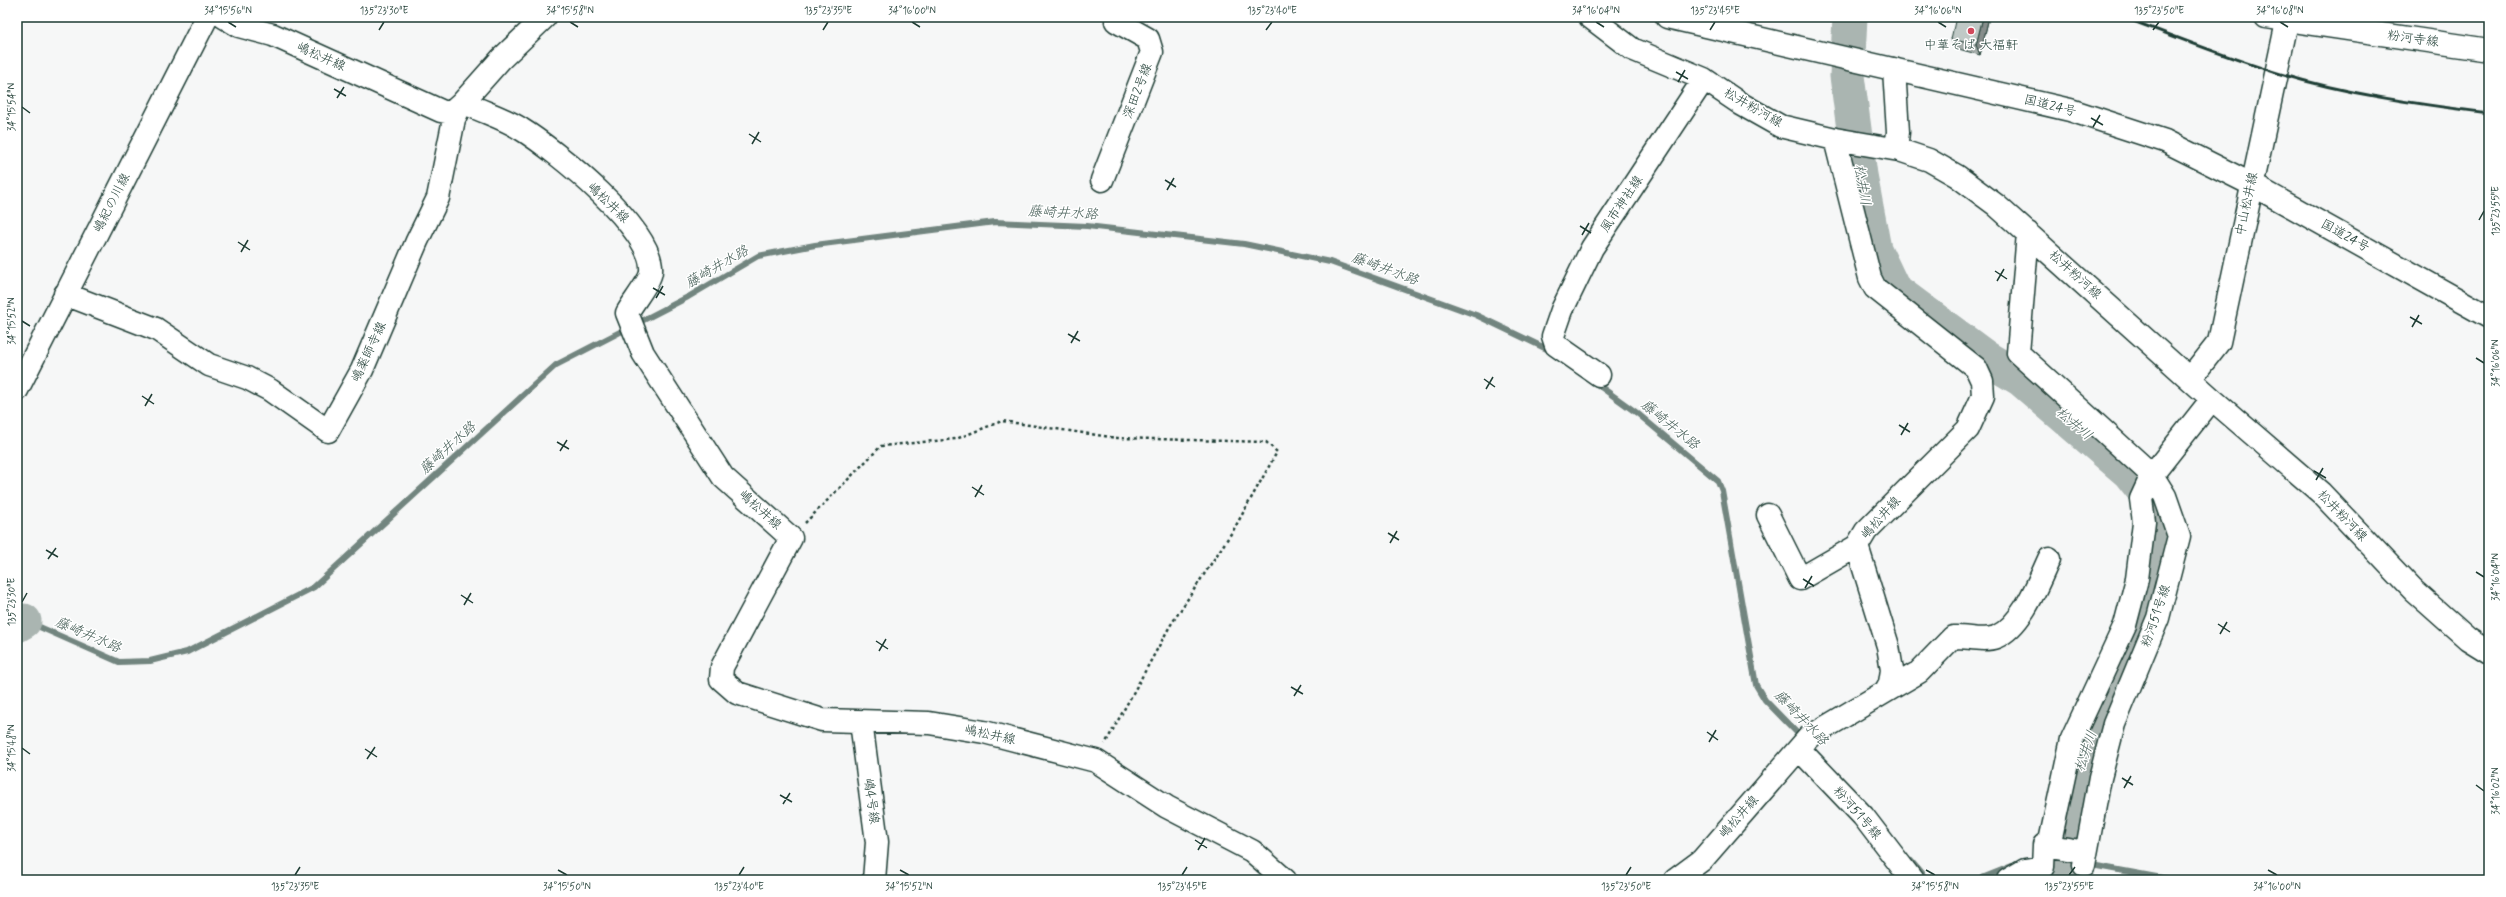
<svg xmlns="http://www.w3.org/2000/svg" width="2506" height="897" viewBox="0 0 2506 897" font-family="Mynerve,'Klee One',sans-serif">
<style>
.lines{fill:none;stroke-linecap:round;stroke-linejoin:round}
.stream{stroke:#72857f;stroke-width:6}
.river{stroke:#aab5b1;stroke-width:35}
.minor-casing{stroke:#1f3d34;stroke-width:25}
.major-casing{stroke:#1f3d34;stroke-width:25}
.highway-casing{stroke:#1f3d34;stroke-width:25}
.path{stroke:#1f3d34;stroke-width:2.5;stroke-dasharray:3 3;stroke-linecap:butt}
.minor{stroke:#fff;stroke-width:22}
.major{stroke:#fff;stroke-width:22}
.highway{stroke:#fff;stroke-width:22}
.rail{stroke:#1f3d34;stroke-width:3}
.wall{fill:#a5adaa;stroke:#1f3d34}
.shaded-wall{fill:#868d8b;stroke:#1f3d34}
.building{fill:#c0c9c6;stroke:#1f3d34}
.ticks{fill:none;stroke:#1f3d34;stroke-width:1.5}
.poi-dot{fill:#d1495b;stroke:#fff;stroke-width:1.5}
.labels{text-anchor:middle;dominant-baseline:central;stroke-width:3;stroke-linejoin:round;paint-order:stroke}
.street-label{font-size:13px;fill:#1f3d34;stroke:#fff}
.poi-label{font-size:13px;fill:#1f3d34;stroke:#fff}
.water-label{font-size:14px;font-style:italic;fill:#49615a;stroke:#fff}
.neatline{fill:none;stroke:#1f3d34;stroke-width:1.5}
.ticks-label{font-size:10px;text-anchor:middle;fill:#1f3d34}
</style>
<rect width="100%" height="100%" fill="#f6f7f7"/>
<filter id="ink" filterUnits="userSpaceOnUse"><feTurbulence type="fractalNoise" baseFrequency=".025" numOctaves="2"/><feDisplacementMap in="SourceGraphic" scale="8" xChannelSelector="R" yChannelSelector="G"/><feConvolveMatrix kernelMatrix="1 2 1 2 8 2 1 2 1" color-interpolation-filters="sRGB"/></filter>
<g filter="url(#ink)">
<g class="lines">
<!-- stream -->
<path class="stream" d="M1594,382L1637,413L1718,481L1722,491L1756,685L1765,700L1803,739
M17,617L119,662L150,661L187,652L314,587L556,365L688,297L758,256L815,245L995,222L1087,226L1244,244L1330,262L1476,315L1551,351
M1911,861L1927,880
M2097,866L2173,880
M1977,880L2012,866"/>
<!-- river -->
<path class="river" d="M1850,17L1847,76L1860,175L1874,249L1893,289L1986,358L2021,379L2129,472L2148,496L2156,515L2155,557L2148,586L2114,668L2084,750L2074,786L2060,842V880
M17,625L24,621"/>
<defs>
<path id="minor" d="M224,17L239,26L273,35L441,111L451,113L461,104L469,105C486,113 506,119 521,129C555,150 655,230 651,271C651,280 633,302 627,313L643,353L723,477L791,538L722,667L721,679L737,693L822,720L929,723L984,732L1096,761L1167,807L1252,851L1285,880
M1590,17L1632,49L1704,79L1741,104L1780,126L1835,139L1899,150L1929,160L1957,176L1996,205L2212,399L2321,493L2413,590L2468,639L2489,652
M1894,69L1898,132L1896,149
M1102,180L1152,52L1148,39L1116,21L1117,17
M2028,233L2018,353L2152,475L2141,499L2144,522L2137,579L2125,625L2072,739L2049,846
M65,294L156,329L209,365L247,378L270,390L328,431L362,370L417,241L438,198L454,119L461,104L501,59L545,17
M1599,375L1556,345L1553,336L1562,310L1592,248L1704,79
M2190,379L2219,342L2287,22
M17,390L207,17
M1768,515L1800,579L1857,546
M1885,692L1919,672L1953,637C1966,636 1983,642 1996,637C2022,626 2038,583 2049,559
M861,722L877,842L874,880
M1799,749L1863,816L1912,880
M2084,865L2100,778L2114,724L2158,618L2179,536L2165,496L2152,475L2212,399
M1675,880L1702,860L1809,737L1885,692L1890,683L1892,670L1888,646L1857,546L1866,531L1968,429L1983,396L1982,381L1976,368L1875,288L1870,278L1835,139
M2008,880L2025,870L2043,867L2044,845L2086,852"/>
<path id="major" d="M2266,17L2489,50"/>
<path id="highway" d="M1667,17L2070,110L2165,141L2251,184L2489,317"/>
</defs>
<!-- minor casing -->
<use href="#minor" class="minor-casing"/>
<!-- major casing -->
<use href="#major" class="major-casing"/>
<!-- highway casing -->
<use href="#highway" class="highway-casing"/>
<!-- path -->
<path class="path" d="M805,523L881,446L956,439L1002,421L1117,438L1266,442L1277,452L1234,529L1170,626L1105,744"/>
<!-- minor -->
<use href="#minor" class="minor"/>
<!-- major -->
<use href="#major" class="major"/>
<!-- highway -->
<use href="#highway" class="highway"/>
<!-- rail -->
<path class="rail" d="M2123,17C2173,36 2223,56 2274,72C2344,94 2417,104 2489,113"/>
</g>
<!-- wall -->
<path class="wall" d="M1989,17L1980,55L1955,48L1951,39Z"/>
<!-- shaded-wall -->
<path class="shaded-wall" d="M1983,17H1989L1980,55L1976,45Z"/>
<!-- building -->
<path class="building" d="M1956,17H1983L1976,45L1951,39Z"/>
</g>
<!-- ticks -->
<path class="ticks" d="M228,22L236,27M570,22L578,27M912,22L920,27M1596,22L1604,27M1938,22L1946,27M2280,22L2288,27M379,30L384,22M823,30L828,22M1266,30L1272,22M1710,30L1715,22M2153,30L2159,22M1676,72L1688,79M1678,82L1685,70M334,89L346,96M337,98L344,87M22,107L30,113M2091,118L2103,125M2093,127L2100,115M749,134L761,142M752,144L759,132M1165,180L1176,187M1167,190L1174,178M2479,220L2484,211M1580,226L1591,233M1582,235L1589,223M238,242L250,250M241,252L248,240M1995,271L2007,279M1997,281L2004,269M653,288L665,295M656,298L663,286M2410,317L2422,324M22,321L30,326M2412,327L2419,315M1068,334L1080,341M1071,343L1078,331M2476,358L2484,363M1484,379L1495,387M1486,389L1493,377M142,396L154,404M145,406L152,394M1899,425L1910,432M1901,435L1908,423M557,442L569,449M560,451L567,440M2314,471L2326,478M2316,480L2323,468M972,487L984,495M975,497L982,485M1388,533L1399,540M1390,543L1397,531M46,550L58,557M48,559L56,548M2476,572L2484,577M1803,579L1814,586M1805,588L1812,576M461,595L473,603M22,602L27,593M464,605L471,593M2218,624L2230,632M2220,634L2227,622M876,641L888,649M879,651L886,639M1291,687L1303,694M1294,696L1301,685M1707,732L1718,740M1709,742L1716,730M22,748L30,754M365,749L377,757M367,759L375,747M2122,778L2133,785M2476,785L2484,791M2124,788L2131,776M780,795L792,802M783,804L790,793M1195,840L1207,848M1198,850L1205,838M558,870L567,875M900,870L909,875M1926,870L1935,875M2268,870L2277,875M295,875L300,867M739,875L744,867M1182,875L1187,867M1626,875L1631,867M2069,875L2075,867"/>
<!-- markers -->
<circle class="poi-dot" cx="1971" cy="31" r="4"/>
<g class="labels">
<!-- street labels -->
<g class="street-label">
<text transform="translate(2413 39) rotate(8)">粉河寺線</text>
<text transform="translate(321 57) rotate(24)">嶋松井線</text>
<text transform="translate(1138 91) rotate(-69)">深田2号線</text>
<text transform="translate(2050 106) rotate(14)">国道24号</text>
<text transform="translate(1753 108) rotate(30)">松井粉河線</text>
<text transform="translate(112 203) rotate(-63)">嶋紀の川線</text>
<text transform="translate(608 203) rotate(44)">嶋松井線</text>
<text transform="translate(1622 204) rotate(-56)">風市神社線</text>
<text transform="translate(2247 204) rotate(-78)">中山松井線</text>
<text transform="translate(2345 236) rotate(29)">国道24号</text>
<text transform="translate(2075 275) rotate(42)">松井粉河線</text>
<text transform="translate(369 352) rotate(-65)">嶋薬師寺線</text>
<text transform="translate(760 510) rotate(42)">嶋松井線</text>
<text transform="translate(2342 516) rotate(46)">松井粉河線</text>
<text transform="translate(1881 518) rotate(-48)">嶋松井線</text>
<text transform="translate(2156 616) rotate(-71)">粉河51号線</text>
<text transform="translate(990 735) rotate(12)">嶋松井線</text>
<text transform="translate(871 801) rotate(82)">嶋4号線</text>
<text transform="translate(1857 813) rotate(49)">粉河51号線</text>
<text transform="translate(1739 817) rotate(-48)">嶋松井線</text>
</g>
<!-- poi labels -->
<g class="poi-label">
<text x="1971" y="45">中華そば 大福軒</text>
</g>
<!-- water labels -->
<g class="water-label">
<text transform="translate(1862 185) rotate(80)">松井川</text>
<text transform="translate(1063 213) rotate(3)">藤崎井水路</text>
<text transform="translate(717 267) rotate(-30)">藤崎井水路</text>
<text transform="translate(1385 269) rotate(20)">藤崎井水路</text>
<text transform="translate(2074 424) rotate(41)">松井川</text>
<text transform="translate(1670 425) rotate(39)">藤崎井水路</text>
<text transform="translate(448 448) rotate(-42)">藤崎井水路</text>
<text transform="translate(88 635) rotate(23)">藤崎井水路</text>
<text transform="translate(1801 718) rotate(46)">藤崎井水路</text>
<text transform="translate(2086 751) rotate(-71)">松井川</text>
</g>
</g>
<!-- margin -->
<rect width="2506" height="897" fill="none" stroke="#fff" stroke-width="44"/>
<rect x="22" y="22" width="2462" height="853" class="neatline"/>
<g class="ticks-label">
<text x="228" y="14">34°15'56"N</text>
<text x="384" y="14">135°23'30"E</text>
<text x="570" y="14">34°15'58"N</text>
<text x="828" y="14">135°23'35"E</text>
<text x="912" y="14">34°16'00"N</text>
<text x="1272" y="14">135°23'40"E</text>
<text x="1596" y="14">34°16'04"N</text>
<text x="1715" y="14">135°23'45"E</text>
<text x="1938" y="14">34°16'06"N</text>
<text x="2159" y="14">135°23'50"E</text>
<text x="2280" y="14">34°16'08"N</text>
<text transform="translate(11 107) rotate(-90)" y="4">34°15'54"N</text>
<text transform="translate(2495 211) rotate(-90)" y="4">135°23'55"E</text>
<text transform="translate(11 321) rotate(-90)" y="4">34°15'52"N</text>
<text transform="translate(2495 363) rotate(-90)" y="4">34°16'06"N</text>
<text transform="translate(2495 577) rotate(-90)" y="4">34°16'04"N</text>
<text transform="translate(11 602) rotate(-90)" y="4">135°23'30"E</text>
<text transform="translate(11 748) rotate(-90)" y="4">34°15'48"N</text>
<text transform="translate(2495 791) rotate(-90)" y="4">34°16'02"N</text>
<text x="295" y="890">135°23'35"E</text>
<text x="567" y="890">34°15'50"N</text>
<text x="739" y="890">135°23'40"E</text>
<text x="909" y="890">34°15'52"N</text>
<text x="1182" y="890">135°23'45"E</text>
<text x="1626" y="890">135°23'50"E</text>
<text x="1935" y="890">34°15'58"N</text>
<text x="2069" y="890">135°23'55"E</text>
<text x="2277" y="890">34°16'00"N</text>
</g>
</svg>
